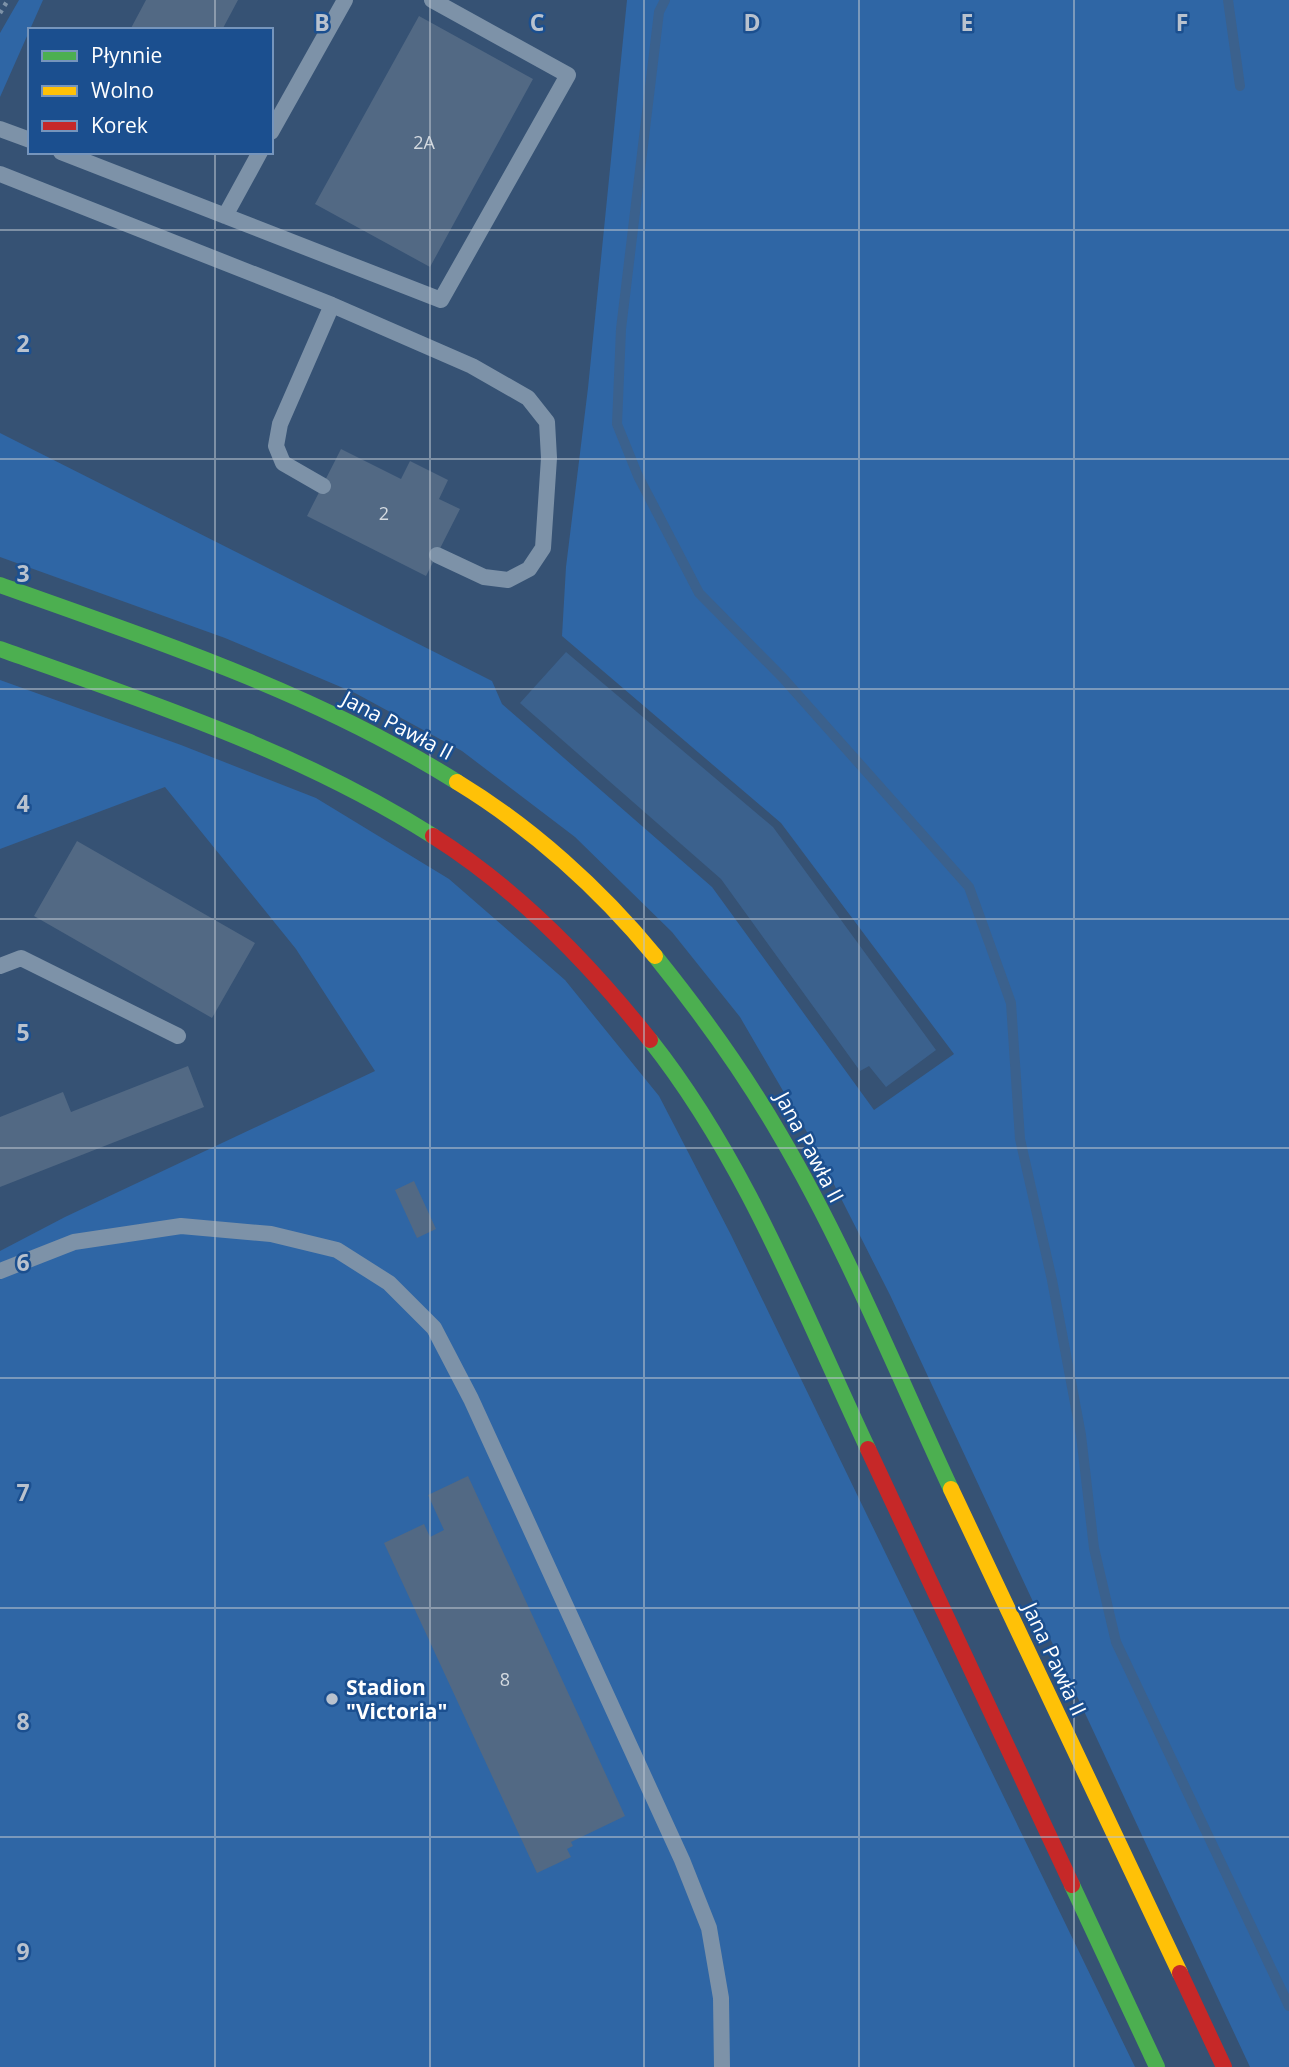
<svg xmlns="http://www.w3.org/2000/svg" width="1289" height="2067" viewBox="0 0 1289 2067" font-family="'Open Sans',sans-serif">
<style>
.green{fill:#2f66a5}
.water{fill:#3b618d}
.lines{fill:none;stroke-linecap:round;stroke-linejoin:round}
.stream{stroke:#3b618d;stroke-width:10}
.building{fill:#526984}
.path{stroke:#7d92a8;stroke-width:4.5;stroke-dasharray:3.5 5;stroke-linecap:butt}
.lane{stroke:#7d92a8;stroke-width:16}
.fast{stroke:#4caf50;stroke-width:16}
.slow{stroke:#ffc107;stroke-width:16}
.jam{stroke:#c62828;stroke-width:16}
.grid{fill:none;stroke:#b9c2ce;stroke-width:2;stroke-opacity:0.55}
.poi-dot{fill:#b9c2ce;stroke:#1b4f8f;stroke-width:2.5}
.labels{text-anchor:middle;dominant-baseline:central;stroke-width:5;stroke-linejoin:round;paint-order:stroke}
.number-label{font-size:18px;fill:#d4dae0}
.street-label{font-size:21px;fill:#fff;stroke:#1b4f8f}
.poi-label{font-size:21px;font-weight:bold;fill:#fff;stroke:#1b4f8f;text-anchor:start}
.grid-label{font-size:23px;text-anchor:middle;font-weight:bold;fill:#b9c2ce;stroke:#1b4f8f;stroke-width:5;stroke-linejoin:round;paint-order:stroke}
</style>
<rect width="100%" height="100%" fill="#365274"/>
<!-- green -->
<path class="green" d="M19,0H43L0,97V33Z
M627,0H1289V2067H1250L890,1295L811,1139L740,1017L672,932L575,837L462,751L355,693L225,638L0,557V433L492,681L502,704L712,887L874,1110L954,1054L781,823L562,636L566,567L588,388Z
M0,680L181,745L316,798L449,879L565,980L659,1096L731,1235L1135,2067H0V1251L65,1217L375,1071L296,949L165,787L0,849Z"/>
<!-- water -->
<path class="water" d="M566,652L773,827L936,1050L886,1087L869,1066L860,1071L721,879L520,703Z"/>
<g class="lines">
<!-- stream -->
<path class="stream" d="M665,0L659,12L621,329L617,424L638,476L699,593L783,678L969,887L1011,1003L1020,1139L1052,1280L1081,1435L1094,1548L1116,1642L1289,2006
M1228,0L1240,86"/>
</g>
<!-- building -->
<path class="building" d="M146,0H238L222,30H130Z
M419,16L533,79L430,267L315,204Z
M341,449L401,479L410,461L448,480L439,499L460,509L426,576L307,516Z
M77,841L255,943L212,1018L34,916Z
M188,1066L204,1107L0,1187V1117L63,1092L71,1112Z
M414,1181L436,1229L417,1238L395,1190Z
M468,1476L625,1816L571,1842L573,1846L567,1849L571,1857L537,1873L384,1543L424,1524L430,1537L444,1530L428,1495Z"/>
<g class="lines">
<!-- path -->
<path class="path" d="M0,13L8,0"/>
<!-- lane -->
<path class="lane" d="M0,129L30,140
M271,132L345,0
M61,152L441,300L568,75L432,0
M0,174L332,305L472,366L528,398L547,422L549,458L543,548L529,569L508,580L484,577L437,555
M225,216L260,152
M323,486L283,463L276,446L280,424L332,305
M0,966L21,958L178,1036
M0,1271L74,1242L181,1226L271,1234L337,1250L389,1283L434,1328L471,1399L682,1860L709,1928L721,1998L722,2067"/>
<!-- fast -->
<path class="fast" d="M0,585C157,641 315,693 457,782
M0,649C148,702 299,751 433,836
M655,956C701,1013 743,1071 780,1135C846,1247 896,1371 951,1489
M650,1040C746,1161 803,1311 868,1449
M1072,1885L1157,2067"/>
<!-- slow -->
<path class="slow" d="M457,782C531,827 600,889 655,956
M951,1489L1180,1973"/>
<!-- jam -->
<path class="jam" d="M433,836C517,889 589,963 650,1040
M868,1449L1072,1885
M1180,1973L1224,2067"/>
</g>
<!-- grid -->
<path class="grid" d="M215,0V30M430,0V2067M644,0V2067M859,0V2067M1074,0V2067M215,152V2067M0,230H1289M0,459H1289M0,689H1289M0,919H1289M0,1148H1289M0,1378H1289M0,1608H1289M0,1837H1289"/>
<!-- markers -->
<circle class="poi-dot" cx="332" cy="1699" r="7"/>
<g class="labels">
<!-- number labels -->
<g class="number-label">
<text x="424" y="142">2A</text>
<text x="384" y="513">2</text>
<text x="505" y="1679">8</text>
</g>
<!-- street labels -->
<g class="street-label">
<text transform="translate(398 725) rotate(28)">Jana Pawła II</text>
<text transform="translate(810 1147) rotate(62)">Jana Pawła II</text>
<text transform="translate(1055 1659) rotate(65)">Jana Pawła II</text>
</g>
<!-- poi labels -->
<g class="poi-label">
<text x="346" y="1687">Stadion<tspan x="346" dy="24">"Victoria"</tspan></text>
</g>
</g>
<g class="grid-label">
<text x="322" y="31">B</text>
<text x="537" y="31">C</text>
<text x="752" y="31">D</text>
<text x="967" y="31">E</text>
<text x="1182" y="31">F</text>
<text x="23" y="352">2</text>
<text x="23" y="582">3</text>
<text x="23" y="812">4</text>
<text x="23" y="1041">5</text>
<text x="23" y="1271">6</text>
<text x="23" y="1501">7</text>
<text x="23" y="1730">8</text>
<text x="23" y="1960">9</text>
</g>
<!-- legend -->
<rect x="28" y="28" width="245" height="126" fill="#1b4f8f" stroke="#7695bc" stroke-width="2"/>
<rect x="42" y="51" width="35" height="10" fill="#4caf50" stroke="#7695bc" stroke-width="2"/>
<text x="91" y="63" font-size="21" fill="#ffffff">Płynnie</text>
<rect x="42" y="86" width="35" height="10" fill="#ffc107" stroke="#7695bc" stroke-width="2"/>
<text x="91" y="98" font-size="21" fill="#ffffff">Wolno</text>
<rect x="42" y="121" width="35" height="10" fill="#c62828" stroke="#7695bc" stroke-width="2"/>
<text x="91" y="133" font-size="21" fill="#ffffff">Korek</text>
</svg>
